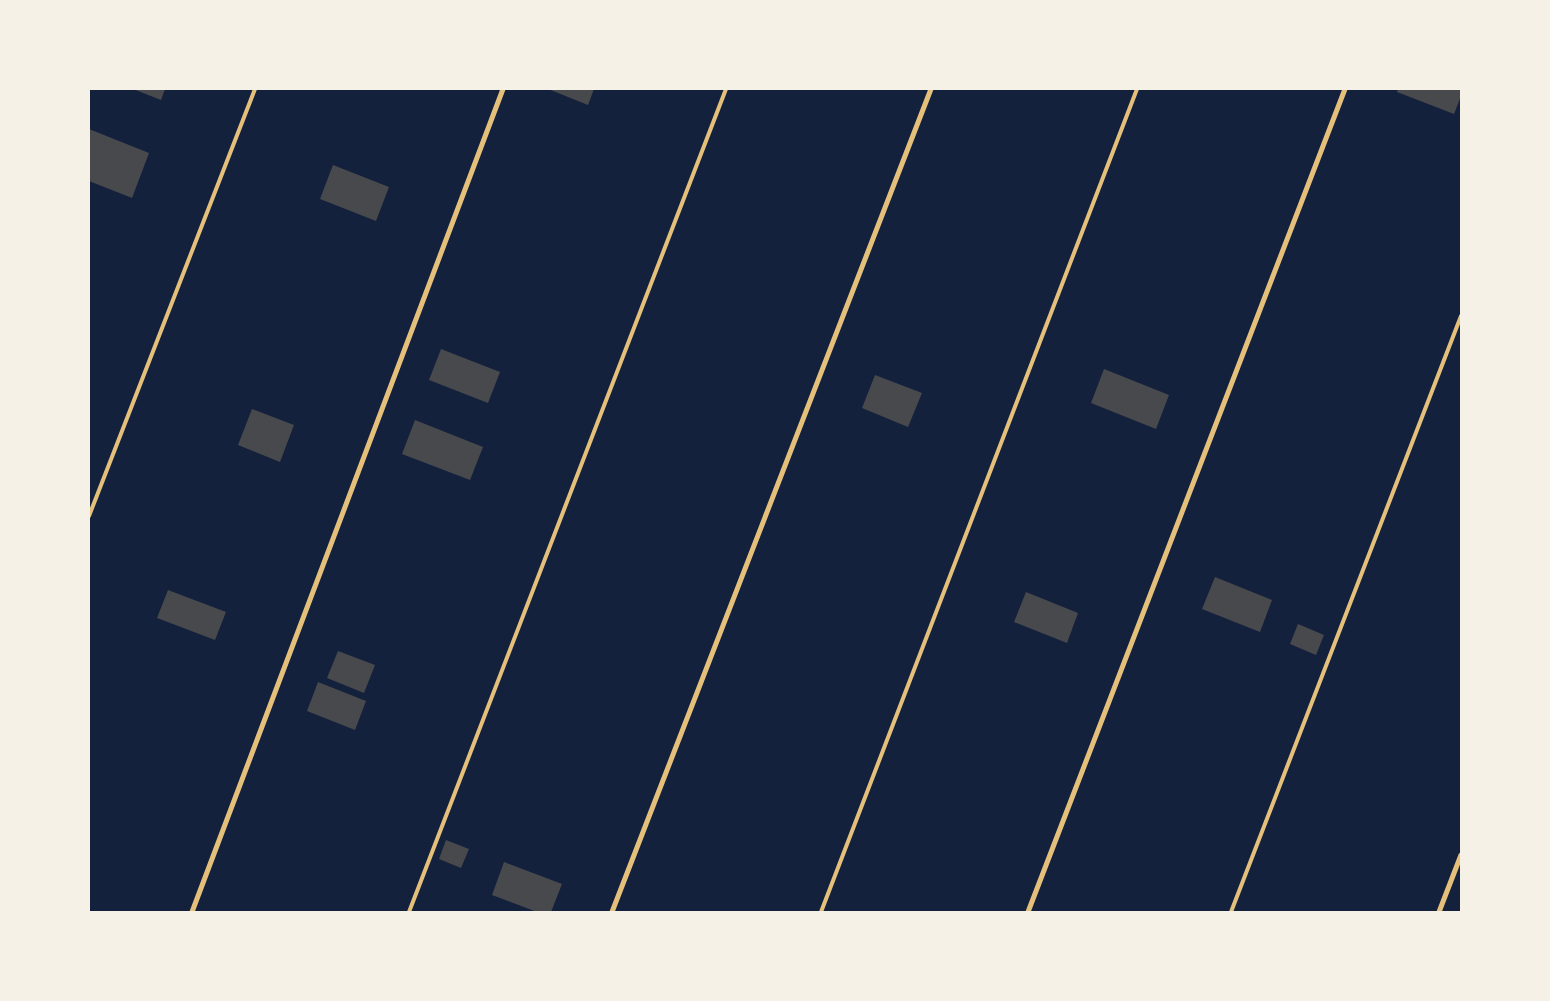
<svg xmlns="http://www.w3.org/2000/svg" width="1550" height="1001" viewBox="0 0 1550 1001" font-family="'Work Sans',sans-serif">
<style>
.building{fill:#48494c}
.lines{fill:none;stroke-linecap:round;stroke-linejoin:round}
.service{stroke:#e5c07b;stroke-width:4}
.minor{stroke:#e5c07b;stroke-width:5}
</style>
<rect width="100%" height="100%" fill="#14213d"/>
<!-- building -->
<path class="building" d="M133,89H165L161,100Z
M548,89H594L588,105Z
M1398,89H1461V96L1454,114L1397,92Z
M89,129L149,153L132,198L89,181Z
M333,165L389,187L376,221L320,199Z
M441,349L500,372L488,403L429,380Z
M1104,369L1169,395L1156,429L1091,403Z
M875,375L922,393L908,427L862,408Z
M252,409L294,425L280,462L238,445Z
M415,420L483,447L470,480L402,454Z
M1215,577L1272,600L1260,632L1202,609Z
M168,590L226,612L215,640L157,618Z
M1026,592L1078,613L1067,643L1014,622Z
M1298,624L1324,635L1316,655L1290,644Z
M338,651L375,665L364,693L327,678Z
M318,682L366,701L355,730L307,711Z
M446,840L469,849L461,868L439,859Z
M504,862L562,884L551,912H537L492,895Z"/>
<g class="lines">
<!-- service -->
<path class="service" d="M89,516L255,89
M409,912L726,89
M821,912L1137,89
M1231,912L1461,316"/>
<!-- minor -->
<path class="minor" d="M192,912L503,89
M612,912L931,89
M1028,912L1345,89
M1439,912L1461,855"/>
</g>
<!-- border -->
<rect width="1550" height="1001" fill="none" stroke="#f6f1e7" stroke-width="180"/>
</svg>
